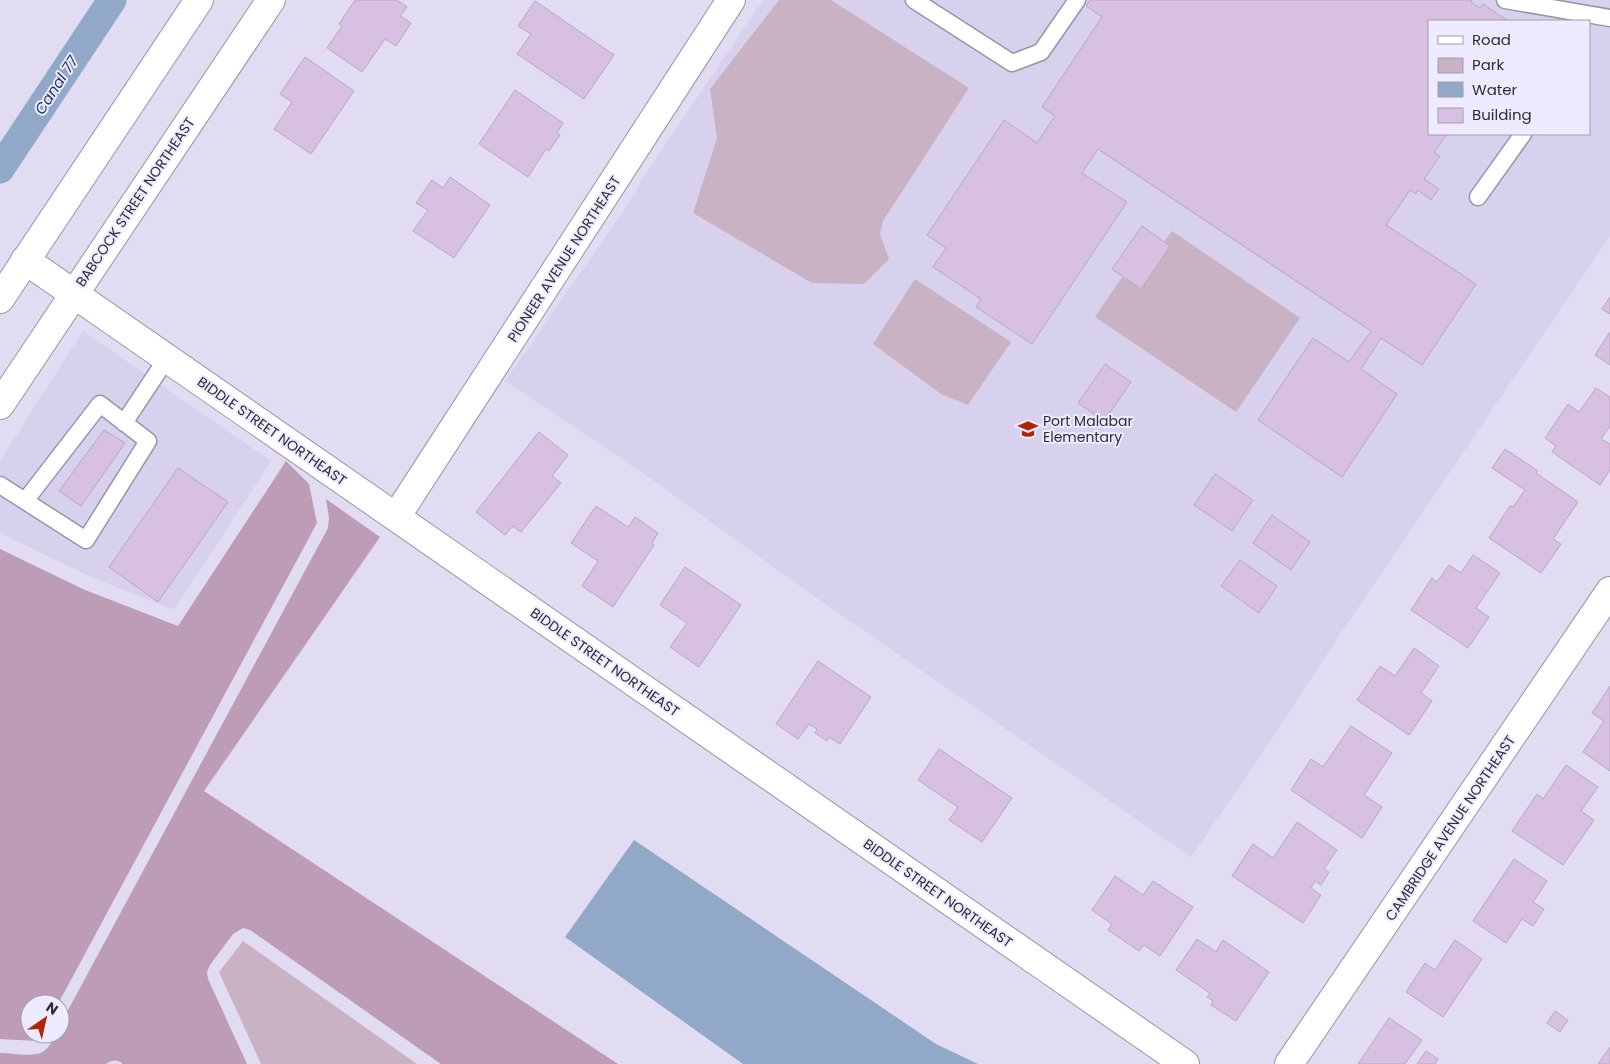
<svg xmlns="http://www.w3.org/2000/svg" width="1610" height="1064" viewBox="0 0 1610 1064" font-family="Poppins,sans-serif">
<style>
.built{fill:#d8d1ed;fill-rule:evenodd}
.green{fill:#c9b2c3}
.forest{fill:#bd9cb5}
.water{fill:#92a8c8}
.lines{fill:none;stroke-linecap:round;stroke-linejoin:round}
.canal{stroke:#92a8c8;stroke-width:29}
.building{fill:#d8c0e2;stroke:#b6aabb}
.service-casing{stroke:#9894a7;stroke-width:19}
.minor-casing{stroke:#9894a7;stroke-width:30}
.secondary-casing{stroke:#9894a7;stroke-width:30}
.service{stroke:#fff;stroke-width:16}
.minor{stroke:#fff;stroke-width:28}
.secondary{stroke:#fff;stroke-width:28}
.labels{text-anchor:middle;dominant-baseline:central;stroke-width:4;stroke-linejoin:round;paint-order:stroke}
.street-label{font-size:14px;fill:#2e2c34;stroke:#eeeaff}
.poi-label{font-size:14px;fill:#2e2c34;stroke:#eeeaff;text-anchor:start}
.water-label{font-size:15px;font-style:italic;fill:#1c3a64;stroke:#eeeaff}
</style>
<rect width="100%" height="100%" fill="#e1dcf1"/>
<!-- built -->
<path class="built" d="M763,0H1610V236L1341,633L1255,764L1191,857L811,594L647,476L505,381L624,210L644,176ZM1429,21H1589V134H1429Z
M83,331L271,461L174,610L91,577L0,533V461Z"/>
<!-- green -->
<path class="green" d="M779,0H831L969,88L883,221L880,234L889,259L864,284L812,283L693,213L717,138L710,89Z
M1172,231L1300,318L1236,412L1095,317L1122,277L1141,289L1170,246L1164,242Z
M915,279L1011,342L968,405L941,394L873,344Z
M243,941L417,1064H261L219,972Z"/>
<!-- forest -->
<path class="forest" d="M286,461L309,484L317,523L58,1004H30V1034H42L38,1041L0,1039V549L85,590L178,626Z
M326,499L380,537L204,791L618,1064H441L250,930L243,928L233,934L210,965L207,972L208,979L247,1064H123C117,1059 112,1060 106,1064H0V1053C11,1053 36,1058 44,1051C50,1047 52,1040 55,1034H60V1025L328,528L329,518Z"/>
<!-- water -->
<path class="water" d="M634,840L936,1044L978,1064H743L565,937Z"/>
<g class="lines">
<!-- canal -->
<path class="canal" d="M0,169L112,0"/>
</g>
<!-- building -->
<path class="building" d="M355,0H397L407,7L400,16L411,23L396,46L385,39L362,72L327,48L342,26L339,24Z
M1090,0H1472L1471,2L1480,8L1483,4L1508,21H1429V134H1447L1434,152L1440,156L1424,179L1439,189L1431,200L1418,190L1416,194L1410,190L1386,225L1476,284L1422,365L1381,338L1361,369L1397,394L1342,477L1258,420L1313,338L1349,362L1371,331L1098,149L1082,173L1127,202L1032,344L976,307L981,299L933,267L946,248L927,235L1004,120L1037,143L1055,116L1042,107L1102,17L1086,6Z
M535,1L614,55L584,99L517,54L531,34L518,26Z
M305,57L354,91L311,154L274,129L292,102L280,94Z
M515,90L563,123L557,133L560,135L549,151L546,149L528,177L479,144Z
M450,177L490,205L454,258L413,231L428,210L416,203L432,180L443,188Z
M1142,226L1170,246L1141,289L1112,269Z
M1610,297V314L1602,309Z
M1610,332V365L1595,355Z
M1105,364L1131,382L1104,421L1078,403Z
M1596,388L1610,397V426L1601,439L1610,444V470L1600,485L1552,452L1556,446L1545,438L1568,404L1579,412Z
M104,430L125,443L81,506L59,491Z
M539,432L568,455L552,476L561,483L521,532L513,526L505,535L476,512Z
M1505,449L1538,471L1536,473L1578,502L1553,539L1561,544L1541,573L1489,538L1510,506L1513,507L1525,490L1492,468Z
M178,468L228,502L158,602L109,567Z
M1215,474L1253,500L1232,531L1194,505Z
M596,506L628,527L635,517L658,533L652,543L654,545L613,607L582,586L598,561L571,543Z
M1272,515L1310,542L1291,570L1253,543Z
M1473,555L1500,573L1476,608L1489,617L1468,648L1411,610L1432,578L1437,582L1449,565L1461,573Z
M1240,560L1277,586L1259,613L1221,586Z
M685,567L741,605L699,667L670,647L687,623L660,605Z
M1414,648L1439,666L1421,693L1432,701L1409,735L1357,700L1380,666L1395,676Z
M818,661L871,697L840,744L829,737L827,741L815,733L817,729L809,724L798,739L776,724Z
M1610,686V771L1583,752L1604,721L1592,713Z
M1351,726L1392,753L1364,795L1382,807L1362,838L1291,790L1311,759L1323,767Z
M939,749L1012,798L982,842L949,820L958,807L918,780Z
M1566,765L1598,787L1581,811L1594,820L1563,865L1512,831L1537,794L1543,799Z
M1297,822L1337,850L1324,869L1329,872L1321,885L1315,881L1311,888L1321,895L1303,923L1232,876L1253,844L1273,858Z
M1514,859L1547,881L1533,902L1544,909L1533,926L1522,919L1506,943L1473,921Z
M1115,876L1143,895L1153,881L1193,907L1160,956L1144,945L1139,951L1108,930L1112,924L1092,910Z
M1197,939L1216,952L1223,940L1269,972L1236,1021L1211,1005L1213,1001L1207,997L1210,993L1176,970Z
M1455,940L1482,959L1443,1017L1406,992L1425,963L1435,970Z
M1555,1011L1568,1020L1560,1032L1547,1023Z
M1389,1018L1422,1040L1405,1064H1358Z
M1610,1047V1064H1598Z
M1426,1051L1438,1059L1435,1064H1417Z"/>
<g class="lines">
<defs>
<path id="service" d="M914,0L1012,63L1041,52L1077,0
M1505,0L1610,18
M1478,197L1523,134
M124,423L167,358
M0,485L86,540L148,441L100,404L25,501"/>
<path id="minor" d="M25,260L1185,1064
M396,517L731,0
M1289,1064L1610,591"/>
<path id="secondary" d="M0,299L199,0
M0,405L271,0"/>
</defs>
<!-- service casing -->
<use href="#service" class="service-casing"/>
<!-- minor casing -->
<use href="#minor" class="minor-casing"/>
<!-- secondary casing -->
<use href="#secondary" class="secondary-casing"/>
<!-- service -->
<use href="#service" class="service"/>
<!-- minor -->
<use href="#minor" class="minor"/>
<!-- secondary -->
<use href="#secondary" class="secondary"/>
</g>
<!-- icons -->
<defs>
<symbol id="school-bare" viewBox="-9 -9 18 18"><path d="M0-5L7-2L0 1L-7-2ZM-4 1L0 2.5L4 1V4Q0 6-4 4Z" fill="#b12405" stroke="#eeeaff" stroke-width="2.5" paint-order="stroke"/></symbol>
</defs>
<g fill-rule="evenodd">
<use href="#school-bare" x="1014" y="415" width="28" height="28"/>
</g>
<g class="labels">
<!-- street labels -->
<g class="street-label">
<text transform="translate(135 202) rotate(-56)">BABCOCK STREET NORTHEAST</text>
<text transform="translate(564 259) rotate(-57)">PIONEER AVENUE NORTHEAST</text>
<text transform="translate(272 431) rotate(35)">BIDDLE STREET NORTHEAST</text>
<text transform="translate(605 662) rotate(35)">BIDDLE STREET NORTHEAST</text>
<text transform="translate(1450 828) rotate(-56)">CAMBRIDGE AVENUE NORTHEAST</text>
<text transform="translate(938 893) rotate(35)">BIDDLE STREET NORTHEAST</text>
</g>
<!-- poi labels -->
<g class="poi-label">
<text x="1043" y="421">Port Malabar<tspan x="1043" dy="16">Elementary</tspan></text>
</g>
<!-- water labels -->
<g class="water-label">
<text transform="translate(56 85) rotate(-57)">Canal 77</text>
</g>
</g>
<!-- legend -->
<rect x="1428" y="20" width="162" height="115" fill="#eeeaff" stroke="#a19eae"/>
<rect x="1438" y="36" width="25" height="8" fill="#ffffff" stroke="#a19eae"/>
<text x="1472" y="45" font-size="15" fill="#2e2c34">Road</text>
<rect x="1438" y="58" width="25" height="15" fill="#c9b2c3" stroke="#a19eae"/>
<text x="1472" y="70" font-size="15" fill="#2e2c34">Park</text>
<rect x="1438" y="82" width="25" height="15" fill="#92a8c8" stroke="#a19eae"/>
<text x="1472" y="95" font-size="15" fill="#2e2c34">Water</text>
<rect x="1438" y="108" width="25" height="15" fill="#d8c0e2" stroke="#a19eae"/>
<text x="1472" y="120" font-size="15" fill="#2e2c34">Building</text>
<!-- north arrow -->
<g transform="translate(45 1019) rotate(34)"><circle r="24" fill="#eeeaff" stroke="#a19eae"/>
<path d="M0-4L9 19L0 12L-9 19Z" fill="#b12405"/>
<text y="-8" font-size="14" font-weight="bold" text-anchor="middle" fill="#2e2c34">N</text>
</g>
</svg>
